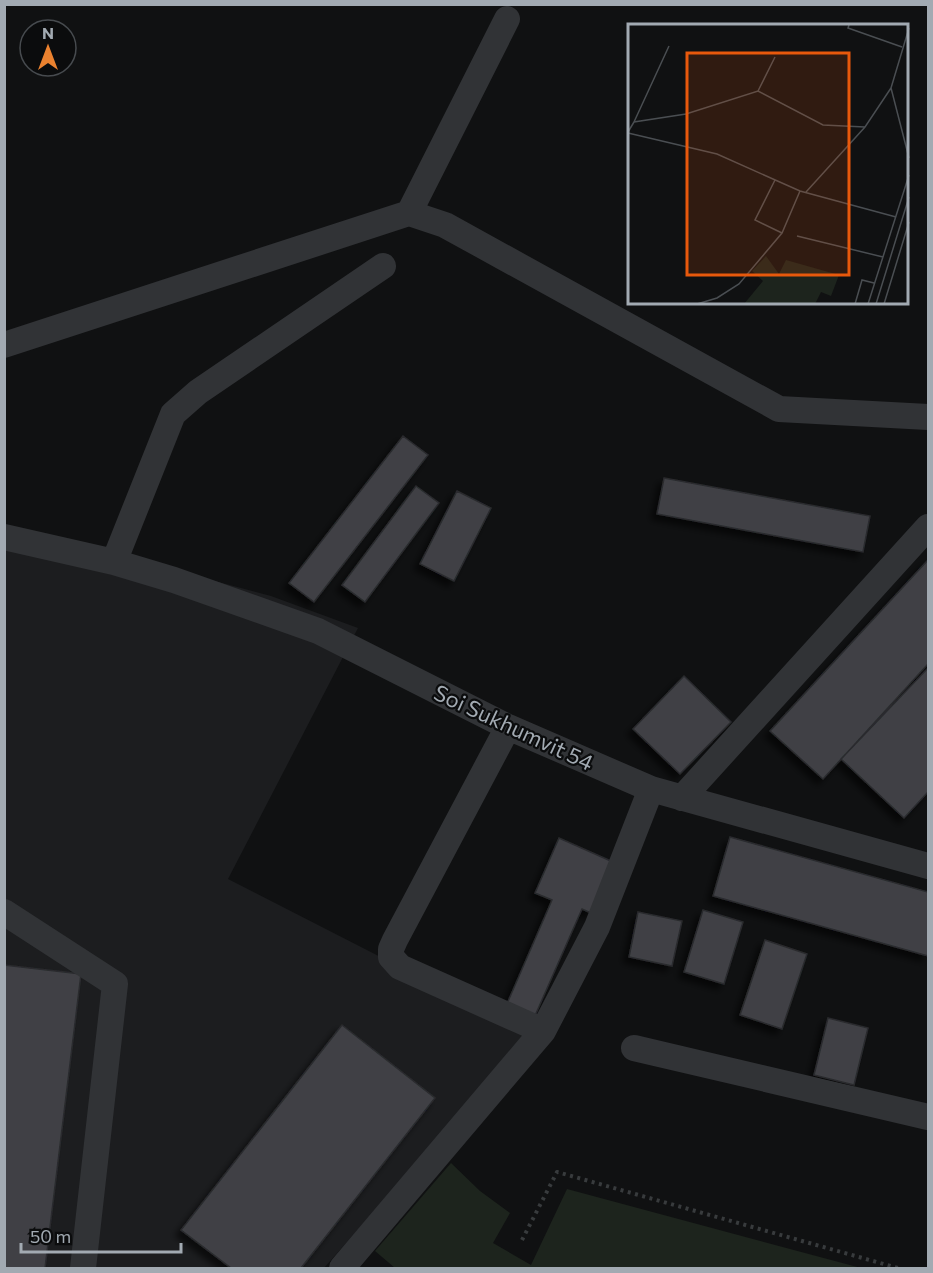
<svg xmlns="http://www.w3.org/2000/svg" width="933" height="1273" viewBox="0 0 933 1273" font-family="Commissioner,sans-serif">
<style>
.built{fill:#1c1d1f}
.green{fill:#1d241d}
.building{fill:#3f4145;stroke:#2a2b2e;stroke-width:1.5;filter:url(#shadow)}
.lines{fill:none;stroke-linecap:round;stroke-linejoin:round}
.path{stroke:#383b3d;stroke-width:4;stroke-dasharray:3 4.5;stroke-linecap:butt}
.minor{stroke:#313336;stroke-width:26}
.labels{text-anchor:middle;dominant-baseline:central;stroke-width:4.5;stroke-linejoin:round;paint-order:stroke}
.street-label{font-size:22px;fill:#a2aab2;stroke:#0b0c0d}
.inset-road{fill:none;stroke:#4a4e52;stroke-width:1.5}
.view{fill:#e8590c;fill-opacity:0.15;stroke:#e8590c;stroke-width:3}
.inset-edge{fill:none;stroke:#a2aab2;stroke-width:3}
</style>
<defs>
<filter id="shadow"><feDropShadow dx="-5.5" dy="5.5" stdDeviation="3" flood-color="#0009"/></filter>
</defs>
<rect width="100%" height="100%" fill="#101112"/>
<!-- built -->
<path class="built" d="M4,525L271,596L358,628L228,879L531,1034L324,1268H5Z"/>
<!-- green -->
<path class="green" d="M451,1163L480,1191L510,1213L493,1243L531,1265L567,1189L861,1268H395L375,1251Z"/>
<!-- building -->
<path class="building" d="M403,436L428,455L314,602L289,583Z
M664,478L870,516L863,552L657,514Z
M416,486L439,503L365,602L342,585Z
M457,491L491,508L454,581L420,564Z
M928,560V664L823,779L770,731Z
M928,668V792L904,818L841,759Z
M684,676L731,722L680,774L633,729Z
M730,837L928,892V956L713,896Z
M559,838L613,862L591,913L582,909L534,1018L506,1006L552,900L535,893Z
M703,910L743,922L724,984L684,972Z
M638,912L682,921L672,966L629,957Z
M765,940L807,954L782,1029L740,1015Z
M4,965L81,974L45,1268H4Z
M828,1018L868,1028L854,1085L814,1075Z
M342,1025L435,1098L301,1268H231L181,1230Z"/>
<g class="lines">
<!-- path -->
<path class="path" d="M522,1240L557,1172L898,1268"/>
<!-- minor -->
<path class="minor" d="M409,213L507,19
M4,345L409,213L445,225L779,409L928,417
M4,537L114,562L174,580L318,631L508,727L651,789L928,866
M114,562L173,414L198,392L383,266
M508,727L395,940L391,949V957L400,967L543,1031
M682,798L928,527
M4,912L115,984L83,1268
M634,1048L928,1117
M342,1268L543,1031L597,927L651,789"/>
</g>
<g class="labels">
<!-- street labels -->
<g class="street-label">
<text transform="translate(514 727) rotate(25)">Soi Sukhumvit 54</text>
</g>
</g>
<!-- overview -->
<g transform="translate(628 24)">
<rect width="280" height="280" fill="#101112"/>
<path d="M138,232L151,250L158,236L211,251L203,272L193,268L187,280H116L135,257L124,247Z" fill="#1d241d"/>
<path class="inset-road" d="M221,1L220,4L274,23M281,4L263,64L281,134M130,67L147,33M6,98L41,22M0,108L6,98L58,90L130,67L195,101L237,103M0,109L89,130L172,167L268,193M147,156L127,196L154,209M178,168L237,103L263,64M169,212L255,233M69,280L89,274L111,260L154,209L172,167M227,280L234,256L246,259M240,280L281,151M248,280L281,173M256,280L281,198"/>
<path class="view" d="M59,29H221V251H59Z"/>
<rect width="280" height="280" class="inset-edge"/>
</g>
<!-- border -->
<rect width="933" height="1273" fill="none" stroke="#a2aab2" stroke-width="12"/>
<!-- north arrow -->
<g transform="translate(48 48)"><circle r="28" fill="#0b0c0d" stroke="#474b4f" stroke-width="1.5"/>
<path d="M0-4.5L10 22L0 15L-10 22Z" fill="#eb822f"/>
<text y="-9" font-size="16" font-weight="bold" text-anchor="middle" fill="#a2aab2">N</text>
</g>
<!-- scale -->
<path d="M21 1243v9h160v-9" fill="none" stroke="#a2aab2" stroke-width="3"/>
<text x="30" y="1243" font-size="18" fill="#a2aab2" stroke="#0b0c0d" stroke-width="4.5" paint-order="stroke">50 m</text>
</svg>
